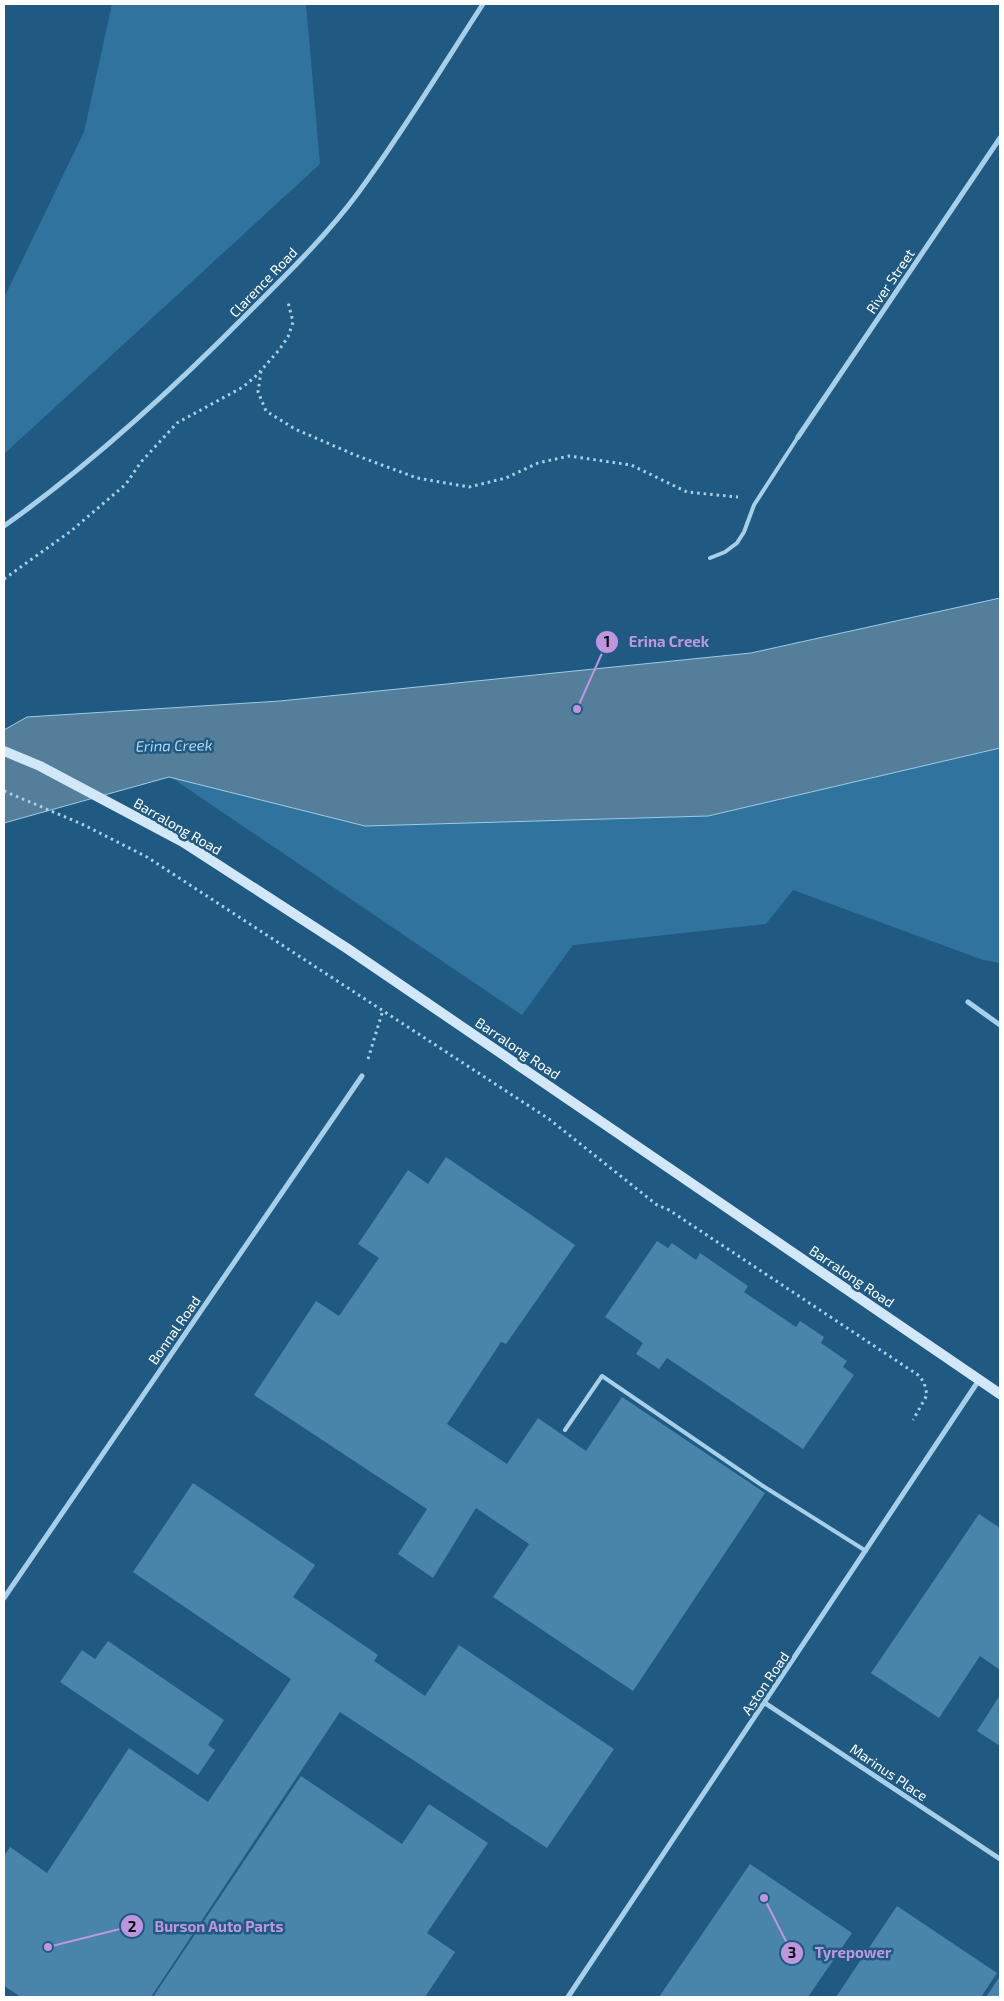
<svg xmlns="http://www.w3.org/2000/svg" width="1004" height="2001" viewBox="0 0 1004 2001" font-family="'Exo 2',sans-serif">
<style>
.green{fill:#30739f}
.water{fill:#557e9a;stroke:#9bccea}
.building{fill:#4984ab}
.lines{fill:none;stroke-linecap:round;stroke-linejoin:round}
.path{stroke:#a7cfe9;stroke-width:3;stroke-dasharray:2.5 4;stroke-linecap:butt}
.lane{stroke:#a7cfe9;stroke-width:4}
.street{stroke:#a7cfe9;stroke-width:5}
.secondary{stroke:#d2e7f7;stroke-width:10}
.labels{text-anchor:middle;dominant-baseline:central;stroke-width:5;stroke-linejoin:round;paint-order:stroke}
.street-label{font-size:14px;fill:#fff;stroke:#205a82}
.water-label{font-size:15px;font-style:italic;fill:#b3d8f0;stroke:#205a82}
.leader{fill:none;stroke:#bd96df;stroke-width:2}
.callout-dot{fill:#bd96df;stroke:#205a82;stroke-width:2}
.mark-label{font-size:15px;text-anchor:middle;font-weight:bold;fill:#111}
.callout-label{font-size:15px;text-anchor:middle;font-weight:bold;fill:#bd96df;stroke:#205a82;stroke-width:5;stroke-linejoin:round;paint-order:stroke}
</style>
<rect width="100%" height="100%" fill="#205a82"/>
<!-- green -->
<path class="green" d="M112,4H306L320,164L4,454V298L84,132Z
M1000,748V963L983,960L793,890L766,924L573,945L522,1015L169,776L365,826L708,816Z"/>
<!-- water -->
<path class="water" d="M1000,598V748L708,816L365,826L169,777L4,823V730L27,717L280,701L751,653Z"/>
<!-- building -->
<path class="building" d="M446,1157L575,1245L506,1344L501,1342L447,1424L507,1464L538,1418L586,1451L622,1397L765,1493L633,1691L493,1597L529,1544L476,1508L433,1578L398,1554L427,1509L254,1395L316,1301L339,1316L379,1258L358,1244L408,1170L428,1184Z
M657,1241L668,1248L672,1243L696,1260L700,1253L748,1286L744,1292L796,1327L800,1321L824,1337L821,1343L847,1361L843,1367L854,1375L803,1449L667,1358L659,1369L636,1354L643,1343L605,1317Z
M193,1483L315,1565L293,1597L378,1655L374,1661L425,1696L459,1645L614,1749L547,1848L340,1712L151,1997H21L4,1986V1856L10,1847L47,1873L129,1748L208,1802L291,1679L133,1572Z
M979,1514L1000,1528V1670L980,1656L939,1718L871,1673Z
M108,1641L224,1720L208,1745L215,1750L198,1775L60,1682L82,1650L95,1659Z
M1000,1695V1746L977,1731Z
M301,1776L402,1844L429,1804L488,1843L427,1933L455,1952L425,1997H153Z
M750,1864L852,1933L808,1997H659Z
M897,1906L997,1973L981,1997H836Z
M1000,1976V1997H986Z"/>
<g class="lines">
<!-- path -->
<path class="path" d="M261,371L258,392L266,411L295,429L355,455L417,478L469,487L506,478L538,463L569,456L631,465L687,492L738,497
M4,579L71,531L126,484L141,462L177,423L243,387L257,375L279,350L288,337L293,322L288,302
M4,791L84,825L147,857L549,1119L657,1205L669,1210L918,1375L924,1382L927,1395L913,1420
M368,1059L383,1010"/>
<!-- lane -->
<path class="lane" d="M710,558L725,552L737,543L744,532L754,505L798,437
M565,1430L602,1376L763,1486L866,1551"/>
<!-- street -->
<path class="street" d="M798,437L1000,138
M4,526C93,463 174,388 251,310C288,273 327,235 358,193C403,132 442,67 483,4
M968,1002L1000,1025
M4,1598L362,1076
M765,1703L1000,1859
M568,1997L979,1380"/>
<!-- secondary -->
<path class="secondary" d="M4,751L40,766L183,842L348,949L1000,1394"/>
</g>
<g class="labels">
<!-- street labels -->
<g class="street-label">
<text transform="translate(890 281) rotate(-56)">River Street</text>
<text transform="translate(263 282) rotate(-46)">Clarence Road</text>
<text transform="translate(178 826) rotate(30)">Barralong Road</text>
<text transform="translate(518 1048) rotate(34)">Barralong Road</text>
<text transform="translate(852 1276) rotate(34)">Barralong Road</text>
<text transform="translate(174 1330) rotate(-55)">Bonnal Road</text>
<text transform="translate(765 1683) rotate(-56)">Aston Road</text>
<text transform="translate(889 1772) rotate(34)">Marinus Place</text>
</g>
<!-- water labels -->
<g class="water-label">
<text transform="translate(174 745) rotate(-1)">Erina Creek</text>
</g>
</g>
<!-- callouts -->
<path class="leader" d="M577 709L607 642M48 1947L132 1926M764 1898L792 1953"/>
<g class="callout-dot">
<circle cx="577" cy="709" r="5"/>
<circle cx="48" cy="1947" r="5"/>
<circle cx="764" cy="1898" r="5"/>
<circle cx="607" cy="642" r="12"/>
<circle cx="132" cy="1926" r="12"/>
<circle cx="792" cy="1953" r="12"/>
</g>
<g class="mark-label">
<text x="607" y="647">1</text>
<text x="132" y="1932">2</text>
<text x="792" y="1958">3</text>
</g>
<g class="callout-label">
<text x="669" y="647">Erina Creek</text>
<text x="219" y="1932">Burson Auto Parts</text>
<text x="853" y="1958">Tyrepower</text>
</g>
<!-- border -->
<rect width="1004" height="2001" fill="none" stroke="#ffffff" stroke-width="10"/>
</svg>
